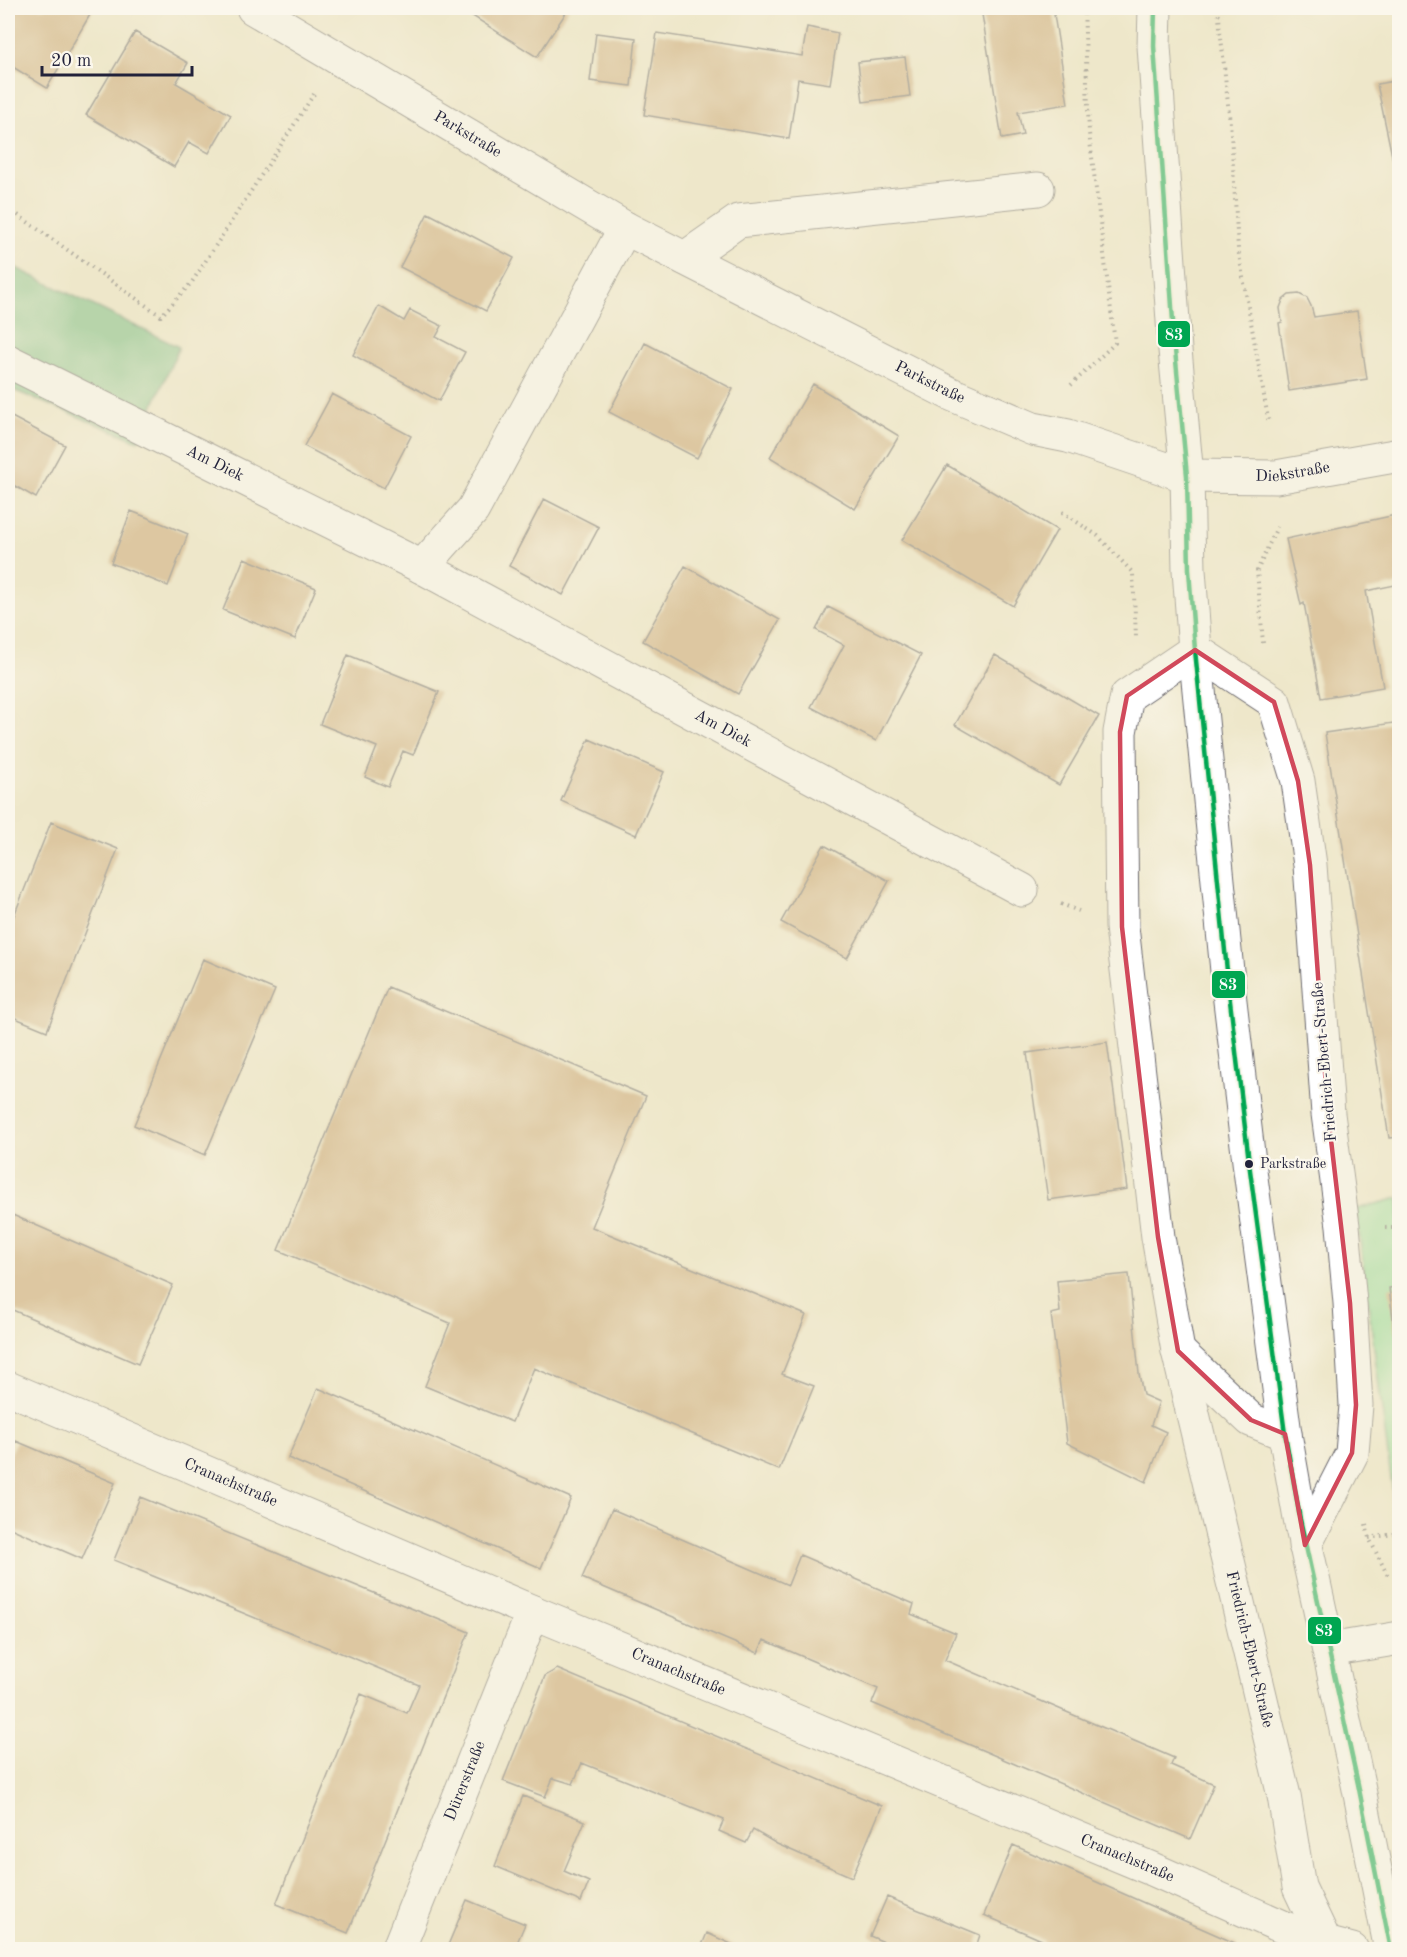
<svg xmlns="http://www.w3.org/2000/svg" width="1407" height="1957" viewBox="0 0 1407 1957" font-family="'Old Standard TT',serif">
<style>
.green{fill:#8fde9c;stroke:#58806c;stroke-width:1.5}
.forest{fill:#73bd84;stroke:#4a7060;stroke-width:1.5}
.building{fill:#c8a170}
.lines{fill:none;stroke-linecap:round;stroke-linejoin:round}
.minor-casing{stroke:#69676d;stroke-width:35}
.tertiary-casing{stroke:#69676d;stroke-width:35}
.secondary-casing{stroke:#69676d;stroke-width:35}
.path{stroke:#69676d;stroke-width:4;stroke-dasharray:1.5 4.5;stroke-linecap:butt}
.minor{stroke:#fff;stroke-width:33}
.tertiary{stroke:#fff;stroke-width:33}
.secondary{stroke:#fff;stroke-width:33}
.bus-1-casing{stroke:#fbf7ec;stroke-width:9}
.bus-1{stroke:#00a651;stroke-width:4.5}
.marked{fill:none;stroke:#d1495b;stroke-width:4.5;stroke-linejoin:round}
.bus-dot{fill:#22223b;stroke:#fbf7ec;stroke-width:2}
.labels{text-anchor:middle;dominant-baseline:central;stroke-width:4.5;stroke-linejoin:round;paint-order:stroke}
.bus-label{font-size:14px;fill:#22223b;stroke:#fbf7ec;text-anchor:start}
.street-label{font-size:16px;fill:#22223b;stroke:#fbf7ec}
.line-badge{stroke:#fbf7ec;stroke-width:2}
.badge-label{font-size:16px;text-anchor:middle;font-weight:bold;fill:#fff}
</style>
<rect width="100%" height="100%" fill="#fbf7ec"/>
<filter id="ink" filterUnits="userSpaceOnUse"><feTurbulence type="fractalNoise" baseFrequency=".0167" numOctaves="2"/><feDisplacementMap in="SourceGraphic" scale="12" xChannelSelector="R" yChannelSelector="G"/><feConvolveMatrix kernelMatrix="1 2 1 2 8 2 1 2 1" color-interpolation-filters="sRGB"/></filter>
<filter id="wash" filterUnits="userSpaceOnUse"><feTurbulence type="fractalNoise" baseFrequency=".008" numOctaves="4" result="noise"/><feDisplacementMap in="SourceGraphic" scale="24" xChannelSelector="R" yChannelSelector="G"/><feGaussianBlur stdDeviation="1.35" result="paint"/><feColorMatrix in="noise" values="0 0 0 0 0 0 0 0 0 0 0 0 0 0 0 0 0 1.4 0 .05"/><feComposite in="paint" operator="in"/></filter>
<g filter="url(#wash)">
<rect width="100%" height="100%" fill="#eee7ca"/>
<!-- green -->
<path class="green" d="M1399,1198V1540L1356,1209Z"/>
<!-- forest -->
<path class="forest" d="M8,264L179,347L138,441L8,388Z"/>
<g id="blocks">
<!-- building -->
<path class="building" d="M8,8H94L47,88L8,64V60L13,50L8,47Z
M460,8H569L537,57Z
M981,8H1053L1068,104L1018,112L1023,135L1002,139Z
M807,27L838,33L830,84L798,79L789,139L644,115L657,33L802,56Z
M135,32L188,63L176,83L231,115L209,153L189,142L174,167L86,115Z
M596,33L636,38L631,86L590,81Z
M905,57L910,96L863,102L858,62Z
M1400,80V175H1396L1377,84Z
M428,213L514,258L486,311L400,267Z
M1299,294L1307,298L1311,306L1314,317L1357,311L1367,379L1289,391L1279,323L1282,322L1280,308L1283,300L1289,295Z
M379,306L404,321L410,310L442,326L436,337L465,352L439,401L353,355Z
M645,343L733,389L697,458L609,412Z
M813,384L899,436L855,509L770,457Z
M332,394L411,436L384,488L304,446Z
M8,415L65,445L36,498L8,482Z
M947,465L1057,530L1013,606L902,540Z
M544,499L599,527L563,595L509,566Z
M131,511L188,534L168,586L111,563Z
M1400,514V584L1366,591L1383,687L1321,698L1304,603L1301,605L1286,539Z
M244,558L316,588L295,639L223,610Z
M685,566L780,620L738,694L643,641Z
M828,607L921,655L876,741L811,707L844,645L816,630Z
M348,655L439,692L413,755L403,751L388,787L365,777L377,747L320,724Z
M995,655L1099,716L1059,785L955,725Z
M1400,722V1137L1389,1138L1325,733Z
M589,739L664,772L636,835L561,801Z
M51,822L118,849L47,1031L8,1015V931Z
M824,845L889,881L847,958L781,922Z
M203,959L275,990L205,1155L134,1125Z
M388,987L646,1096L592,1227L806,1315L782,1374L814,1386L779,1470L534,1368L512,1422L425,1386L450,1323L278,1250Z
M1107,1042L1127,1189L1048,1200L1027,1053Z
M8,1213L173,1285L138,1364L8,1308Z
M1129,1274L1139,1374L1143,1395L1159,1402L1151,1425L1166,1432L1146,1482L1067,1443L1051,1314L1060,1312L1057,1281Z
M1400,1286V1333L1395,1334L1389,1288Z
M318,1388L571,1498L541,1568L288,1458Z
M16,1441L115,1483L82,1559L8,1527V1461Z
M140,1497L469,1632L348,1933L276,1904L361,1694L407,1713L419,1685L114,1560Z
M612,1509L788,1585L800,1555L914,1604L911,1614L956,1633L945,1660L1174,1758L1171,1765L1214,1784L1190,1839L872,1703L878,1689L764,1640L758,1653L582,1578Z
M557,1669L882,1806L852,1877L777,1844L753,1830L746,1843L719,1831L724,1820L582,1763L573,1784L553,1778L545,1797L503,1781L545,1676Z
M523,1796L585,1821L564,1871L589,1882L581,1902L495,1866Z
M1013,1845L1237,1944L1235,1950H1041L1044,1941L984,1915Z
M887,1897L980,1935L975,1950H903L870,1936Z
M467,1900L525,1924L514,1950H446Z
M707,1933L744,1950H700Z"/>
</g>
</g>
<g filter="url(#ink)">
<use href="#blocks" fill-opacity="0" stroke="#69676d" stroke-width="1.5"/>
<g class="lines">
<defs>
<g id="minor">
<path d="M685,258L738,221L1038,189"/>
<path id="s1" d="M8,361L422,567L1022,890"/>
<path id="s2" d="M1187,476L1276,477L1400,455"/>
<path d="M422,567L473,510L625,228"/>
<path d="M1178,1351L1251,1420L1285,1434"/>
<path id="s3" d="M8,1388L533,1612L1152,1869L1310,1939L1352,1950"/>
<path id="s4" d="M1305,1545L1352,1453L1356,1405L1350,1303L1343,1226L1328,1114L1310,865L1298,781L1274,702L1195,650L1127,696L1120,732L1122,927L1158,1237L1178,1351L1284,1796L1299,1887L1326,1944"/>
<path id="s5" d="M398,1950L533,1612"/>
</g>
<g id="tertiary">
<path id="s6" d="M253,8L625,228L951,394L1033,429L1068,436L1187,476"/>
</g>
<path id="secondary" d="M1155,8L1154,46L1175,350L1187,476L1189,570L1195,650L1230,1001L1250,1170L1285,1434L1300,1519L1358,1784L1391,1950
M1329,1650L1400,1638"/>
</defs>
<!-- minor casing -->
<use href="#minor" class="minor-casing"/>
<!-- tertiary casing -->
<use href="#tertiary" class="tertiary-casing"/>
<!-- secondary casing -->
<use href="#secondary" class="secondary-casing"/>
<!-- path -->
<path class="path" d="M1218,8L1231,133L1238,249L1269,424
M8,208L161,316L192,282L314,94
M1071,385L1115,343L1089,133L1084,8
M1062,512L1098,536L1133,573L1136,637
M1263,643L1257,571L1277,527
M1061,904L1079,911
M1385,1228H1400
M1366,1524L1369,1538L1389,1578
M1369,1538L1400,1533"/>
<!-- minor -->
<use href="#minor" class="minor"/>
<!-- tertiary -->
<use href="#tertiary" class="tertiary"/>
<!-- secondary -->
<use href="#secondary" class="secondary"/>
<defs>
<path id="bus-1" d="M1155,8L1154,46L1175,350L1187,476L1189,570L1195,650L1230,1001L1250,1170L1285,1434L1300,1519L1358,1784L1391,1950"/>
</defs>
<!-- bus-1 casing -->
<use href="#bus-1" class="bus-1-casing"/>
<!-- bus-1 -->
<use href="#bus-1" class="bus-1"/>
</g>
</g>
<!-- marked area -->
<path d="M0 0H1407V1957H0ZM1195,650L1274,702L1298,781L1310,865L1328,1114L1350,1303L1356,1405L1352,1453L1305,1545L1285,1434L1251,1420L1178,1351L1158,1237L1122,927L1120,732L1127,696Z" fill="#eee7ca" fill-opacity=".55" fill-rule="evenodd"/>
<path class="marked" d="M1195,650L1274,702L1298,781L1310,865L1328,1114L1350,1303L1356,1405L1352,1453L1305,1545L1285,1434L1251,1420L1178,1351L1158,1237L1122,927L1120,732L1127,696Z"/>
<!-- markers -->
<circle class="bus-dot" cx="1249" cy="1164" r="5"/>
<g class="labels">
<!-- bus labels -->
<g class="bus-label">
<text x="1260" y="1164">Parkstraße</text>
</g>
<!-- street labels -->
<g class="street-label">
<text stroke="none"><textPath href="#s6" startOffset="249">Parkstraße</textPath></text>
<text stroke="none"><textPath href="#s6" startOffset="774">Parkstraße</textPath></text>
<text stroke="none"><textPath href="#s1" startOffset="231">Am Diek</textPath></text>
<text stroke="none"><textPath href="#s2" startOffset="106">Diekstraße</textPath></text>
<text stroke="none"><textPath href="#s1" startOffset="804">Am Diek</textPath></text>
<text transform="translate(1325 1062) rotate(-95)">Friedrich-Ebert-Straße</text>
<text stroke="none"><textPath href="#s3" startOffset="242">Cranachstraße</textPath></text>
<text stroke="none"><textPath href="#s4" startOffset="2004">Friedrich-Ebert-Straße</textPath></text>
<text stroke="none"><textPath href="#s3" startOffset="728">Cranachstraße</textPath></text>
<text stroke="none"><textPath href="#s5" startOffset="182">Dürerstraße</textPath></text>
<text stroke="none"><textPath href="#s3" startOffset="1214">Cranachstraße</textPath></text>
</g>
</g>
<g class="line-badge">
<rect x="1157" y="320" width="34" height="28" rx="6" fill="#00a651"/>
<rect x="1211" y="970" width="35" height="29" rx="6" fill="#00a651"/>
<rect x="1307" y="1616" width="35" height="29" rx="6" fill="#00a651"/>
</g>
<g class="badge-label">
<text x="1174" y="340">83</text>
<text x="1228" y="990">83</text>
<text x="1324" y="1636">83</text>
</g>
<!-- margin -->
<rect width="1407" height="1957" fill="none" stroke="#fbf7ec" stroke-width="30"/>
<!-- scale -->
<path d="M42 66v9h150v-9" fill="none" stroke="#22223b" stroke-width="3"/>
<text x="51" y="66" font-size="18" fill="#22223b" stroke="#fbf7ec" stroke-width="4.5" paint-order="stroke">20 m</text>
</svg>
